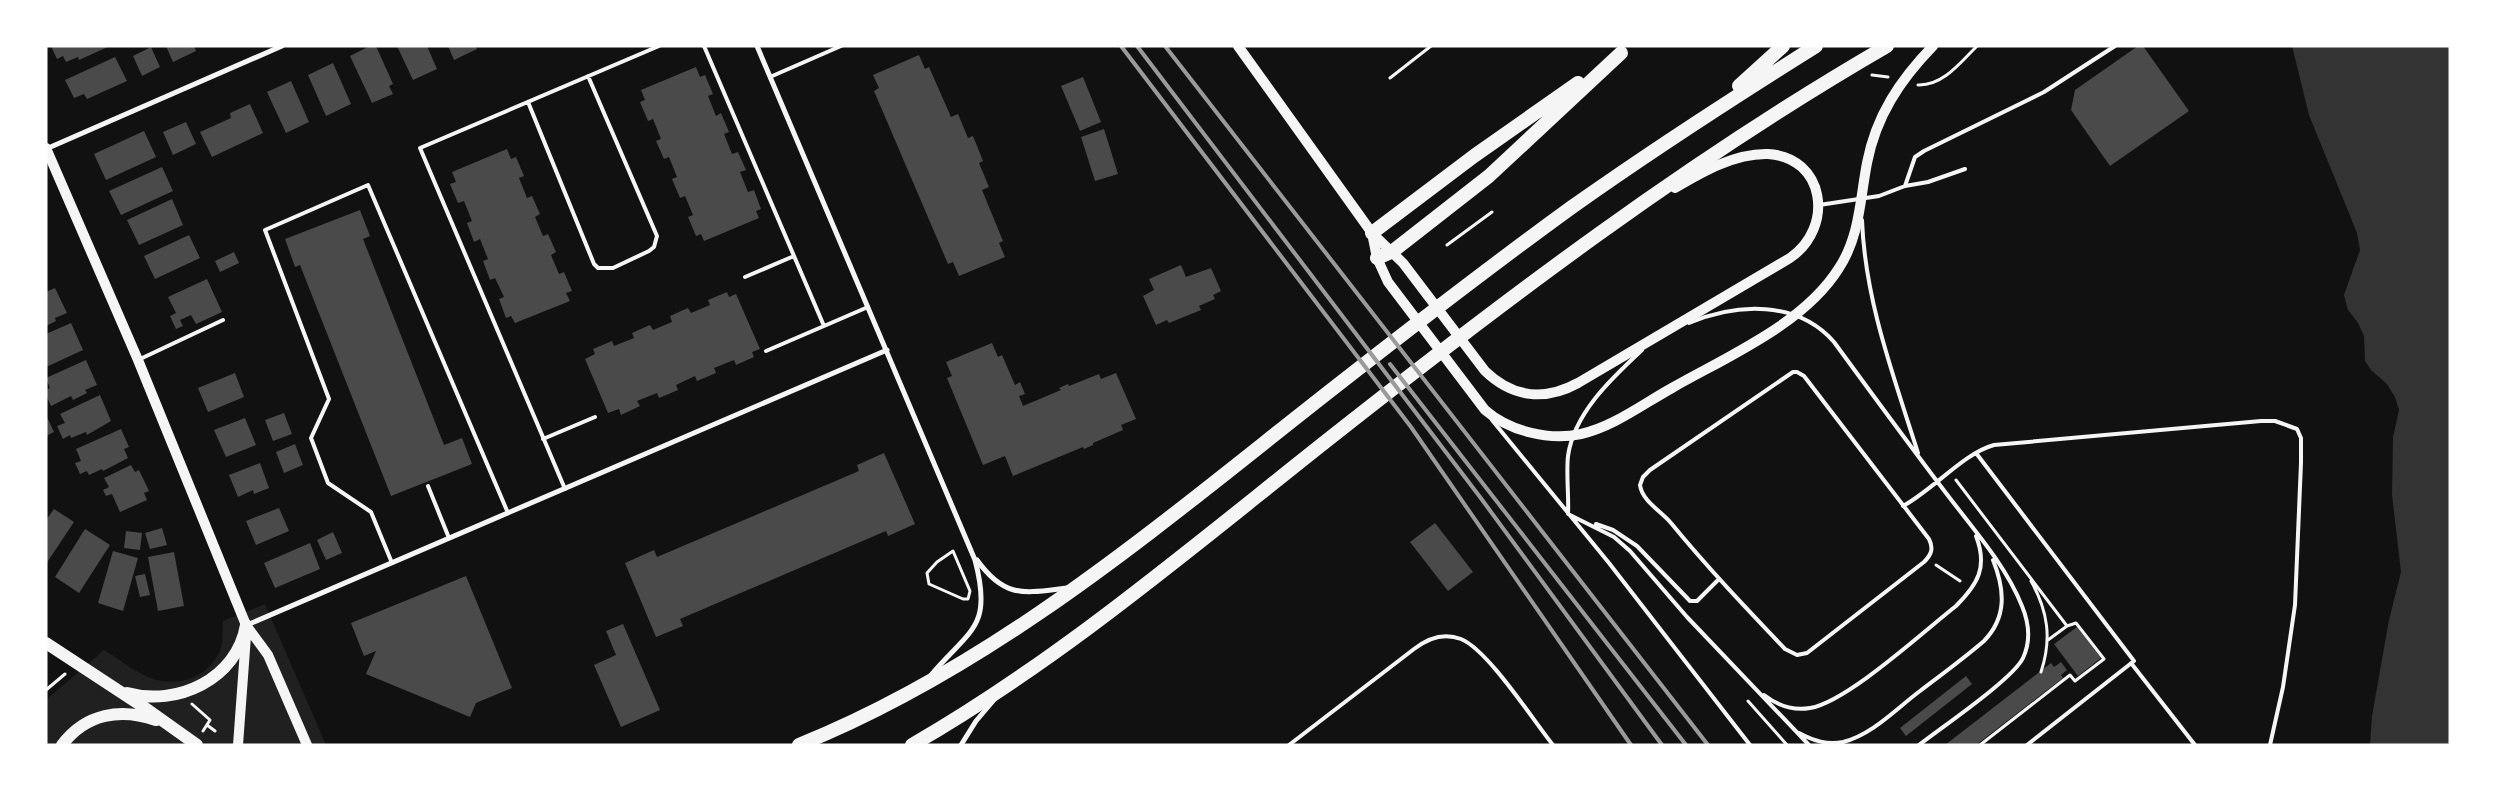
<svg xmlns="http://www.w3.org/2000/svg" width="2496" height="791" viewBox="0 0 2496 791" font-family="'IBM Plex Serif',serif">
<style>
.green{fill:#202020}
.water{fill:#333}
.building{fill:#4a4a4a}
.lines{fill:none;stroke-linecap:round;stroke-linejoin:round}
.path{stroke:#f5f5f5;stroke-width:3}
.service{stroke:#f5f5f5;stroke-width:4}
.minor{stroke:#f5f5f5;stroke-width:5}
.secondary{stroke:#f5f5f5;stroke-width:10}
.primary{stroke:#f5f5f5;stroke-width:12}
.trunk{stroke:#f5f5f5;stroke-width:14}
.rail{stroke:#9a9a9a;stroke-width:4}
</style>
<rect width="100%" height="100%" fill="#111"/>
<!-- green -->
<path class="green" d="M265,604L326,745H46V700L104,650C119,659 135,672 151,678C179,689 214,676 222,644C223,637 222,629 223,621Z"/>
<!-- water -->
<path class="water" d="M2292,46H2450V745H2370L2372,716L2389,620L2401,572L2392,495L2393,437L2399,410L2395,397L2387,384L2371,370L2365,361L2364,336L2358,323L2348,310L2344,295L2360,250L2357,233L2309,115Z"/>
<!-- building -->
<path class="building" d="M51,46H110L79,60L78,57L66,62L63,56L57,59Z
M166,46H194L196,51L173,62Z
M370,46H376L393,84L389,86L393,94L372,103L350,56Z
M397,46H427L437,69L413,80Z
M448,46H475L477,49L454,60Z
M2138,46H2143L2189,111L2110,166L2071,110L2075,90Z
M151,47L160,67L142,76L133,56Z
M919,55L925,69L929,67L951,117L958,114L968,138L973,136L983,161L979,163L989,187L982,190L1003,241L999,243L1005,257L959,276L953,262L948,264L874,91L879,88L873,75Z
M115,57L127,81L87,99L84,94L74,98L65,80Z
M333,63L351,104L326,116L308,75Z
M696,67L700,77L705,75L713,94L708,96L716,116L721,113L729,132L724,134L732,154L738,152L746,170L740,172L748,192L754,190L761,209L756,211L759,218L704,241L701,234L696,236L688,217L693,215L685,196L680,198L672,179L677,177L669,157L664,159L656,141L661,139L653,119L648,121L640,102L645,100L641,90Z
M1083,77L1101,122L1080,131L1061,86Z
M291,81L309,122L286,133L267,92Z
M250,104L263,133L212,157L200,132L231,118L230,113Z
M186,122L196,144L173,155L163,132Z
M1104,129L1118,174L1095,181L1081,137Z
M144,131L156,157L106,180L94,154Z
M507,149L511,159L516,157L524,176L519,178L527,198L532,196L540,214L535,217L543,236L548,234L556,252L551,255L559,274L564,272L572,291L566,293L570,301L515,323L511,316L506,318L499,299L504,297L495,278L490,280L483,261L488,259L480,239L474,242L467,223L472,221L464,201L458,203L450,184L456,182L452,172Z
M162,167L173,191L121,215L109,191Z
M172,199L183,225L139,245L127,220Z
M360,210L370,236L363,239L444,445L462,438L472,464L391,496L300,265L295,267L285,239Z
M189,235L200,258L155,279L144,256Z
M234,252L239,263L220,272L215,261Z
M1181,265L1186,277L1211,268L1221,291L1213,295L1215,299L1199,306L1201,310L1169,323L1167,320L1156,325L1143,296L1154,290L1149,279Z
M207,279L222,312L196,324L191,315L180,320L183,326L176,329L170,316L176,313L168,297Z
M55,288L67,313L55,318L56,321L46,326V292Z
M727,292L729,297L736,294L760,349L752,352L754,357L736,365L734,360L714,368L716,373L697,381L695,376L676,385L678,390L659,398L657,393L637,401L640,406L621,415L619,409L608,413L585,359L595,354L593,349L612,341L614,346L634,338L632,333L650,325L653,330L672,322L670,316L688,308L691,313L710,305L708,300Z
M71,323L83,350L46,367V334Z
M992,343L998,357L1002,355L1015,385L1020,382L1025,394L1019,396L1023,406L1061,390L1059,388L1068,384L1069,386L1099,374L1101,379L1116,373L1136,419L1121,425L1123,430L1093,443V445L1084,449L1083,447L1013,476L1005,456L983,465L947,378L952,376L946,362Z
M86,360L97,385L85,390L87,393L73,400L71,396L51,406L46,395V390L50,388L46,378Z
M235,373L244,397L208,412L198,388Z
M100,395L111,421L87,435L86,432L71,438L70,435L63,439L57,426L65,423L60,414Z
M284,413L292,434L273,441L265,420Z
M46,415L54,432L46,436Z
M245,418L256,445L226,457L214,430Z
M121,429L129,447L124,449L128,458L103,471L102,469L89,475L87,471L80,474L75,463L81,461L76,449Z
M295,444L303,465L284,473L276,452Z
M884,453L915,524L888,536L886,531L680,619L683,626L656,637L625,563L654,550L657,557L859,471L857,465Z
M260,463L269,488L254,494L253,490L238,497L229,475Z
M131,465L135,472L139,470L149,491L144,493L147,500L120,512L112,494L106,496L103,490L109,487L104,478Z
M279,508L289,531L256,545L246,521Z
M54,509L74,522L46,564V520Z
M1435,523L1473,572L1448,591L1410,542Z
M162,528L167,545L150,549L145,533Z
M85,529L110,545L79,593L55,577Z
M126,531L142,533L140,550L124,548Z
M333,532L342,553L326,560L317,540Z
M310,543L320,569L275,588L264,563Z
M113,551L138,558L123,611L98,603Z
M174,552L184,606L158,611L148,557Z
M145,574L150,595L140,597L135,576Z
M466,576L512,688L476,703L470,717L366,674L376,651L364,656L351,623Z
M623,624L660,710L621,727L594,665L616,655L606,631Z
M2077,627L2101,658L2078,676L2054,644Z
M2061,662L2067,670L2061,675L2063,678L1976,745H1945L2051,663L2054,667Z
M1966,676L1972,684L1906,736L1900,728Z"/>
<g class="lines">
<!-- path -->
<path class="path" d="M1872,75L1888,77
M1390,78L1431,46
M1918,85C1943,86 1961,62 1977,46
M1447,245L1492,212
M1956,480L2067,626L2076,623L2104,659L2075,681L2070,675L1980,745
M953,551L970,591L968,599H963L929,584L927,573L937,562Z
M1936,565L1960,581
M2031,581C2048,611 2052,639 2041,672
M2048,640L2067,626
M46,690L65,674
M1748,701L1787,745
M192,704L210,720L203,731
M207,725L215,731"/>
<!-- service -->
<path class="service" d="M704,46L824,326L766,351
M770,77L841,46
M528,102L594,264L598,268H613L649,251L654,247L657,236L588,76
M1905,186L1915,157L1924,151L2044,92L2115,46
M1819,205L1879,196L1905,186L1928,182L1965,169
M1862,220C1865,301 1894,377 1918,453
M745,277L794,256
M1689,323C1737,303 1797,300 1834,342C1872,394 1910,446 1949,497C1975,531 2006,566 2022,606C2029,623 2031,641 2023,658C2013,679 1942,727 1919,745
M824,326L868,307
M138,360L223,320
M1793,372H1797L1804,376L1929,539C1934,549 1931,555 1924,562L1807,653L1797,655L1785,649C1746,608 1707,567 1671,523C1661,511 1642,501 1640,485L1643,477L1650,470Z
M1492,420L1609,563L1750,745
M543,439L595,417
M1976,453L2134,661L2027,745
M428,486L449,538
M565,489L420,148L659,46
M1903,506C1933,490 1964,453 1994,445L2261,421H2275L2297,429L2301,438V463L2295,605L2283,687L2270,745
M1568,514C1569,496 1566,474 1568,456C1574,413 1612,378 1642,350
M1570,515L1614,537L1630,551L1687,617L1809,745
M1596,524L1613,530L1637,546L1690,601H1697L1719,579
M392,563L371,512L328,483L311,438L329,399L265,230L368,185L508,513
M2131,663L2195,745
M1764,695C1777,705 1793,711 1810,708C1847,702 1924,631 1956,606C1978,584 1988,567 1976,536
M1799,733C1814,741 1827,745 1843,742C1872,735 1897,708 1920,691C1941,675 1963,659 1984,641C2007,617 2005,590 1993,560
M1289,745L1414,649C1428,638 1443,632 1461,639C1488,650 1533,720 1553,745"/>
<!-- minor -->
<path class="minor" d="M757,46L975,560C993,628 970,629 931,675
M46,149L282,46
M977,560C1005,599 1024,593 1067,588
M247,625L887,350
M961,745L976,721L993,701"/>
<!-- secondary -->
<path class="secondary" d="M1238,46L1372,233L1403,263L1485,371C1513,398 1545,401 1578,383L1790,258C1835,227 1825,157 1768,154C1735,153 1702,172 1675,188
M46,148L138,360L246,625L268,655L307,745
M1372,233L1377,258L1388,282L1485,410C1509,431 1549,441 1581,434C1613,427 1643,404 1672,388C1728,356 1804,324 1839,268C1860,236 1860,199 1867,163C1876,116 1900,80 1933,46
M238,745L246,636"/>
<!-- primary -->
<path class="primary" d="M46,643L145,708L197,745
M127,693C177,707 237,679 246,625
M62,745C86,713 121,708 156,720"/>
<!-- trunk -->
<path class="trunk" d="M1739,86L1783,46
M1372,233L1474,156L1578,83
M1377,258L1393,251L1489,176L1621,53
M799,745C1000,664 1166,519 1335,387C1413,326 1492,265 1572,207C1651,151 1733,98 1816,46
M912,745C1061,659 1191,548 1325,442C1505,300 1688,161 1887,46"/>
<!-- rail -->
<path class="rail" d="M1121,46L1411,427L1631,745
M1137,46L1480,497L1662,745
M1165,46L1708,745
M1390,364L1686,745"/>
</g>
<!-- border -->
<rect width="2496" height="791" fill="none" stroke="#ffffff" stroke-width="95"/>
</svg>
